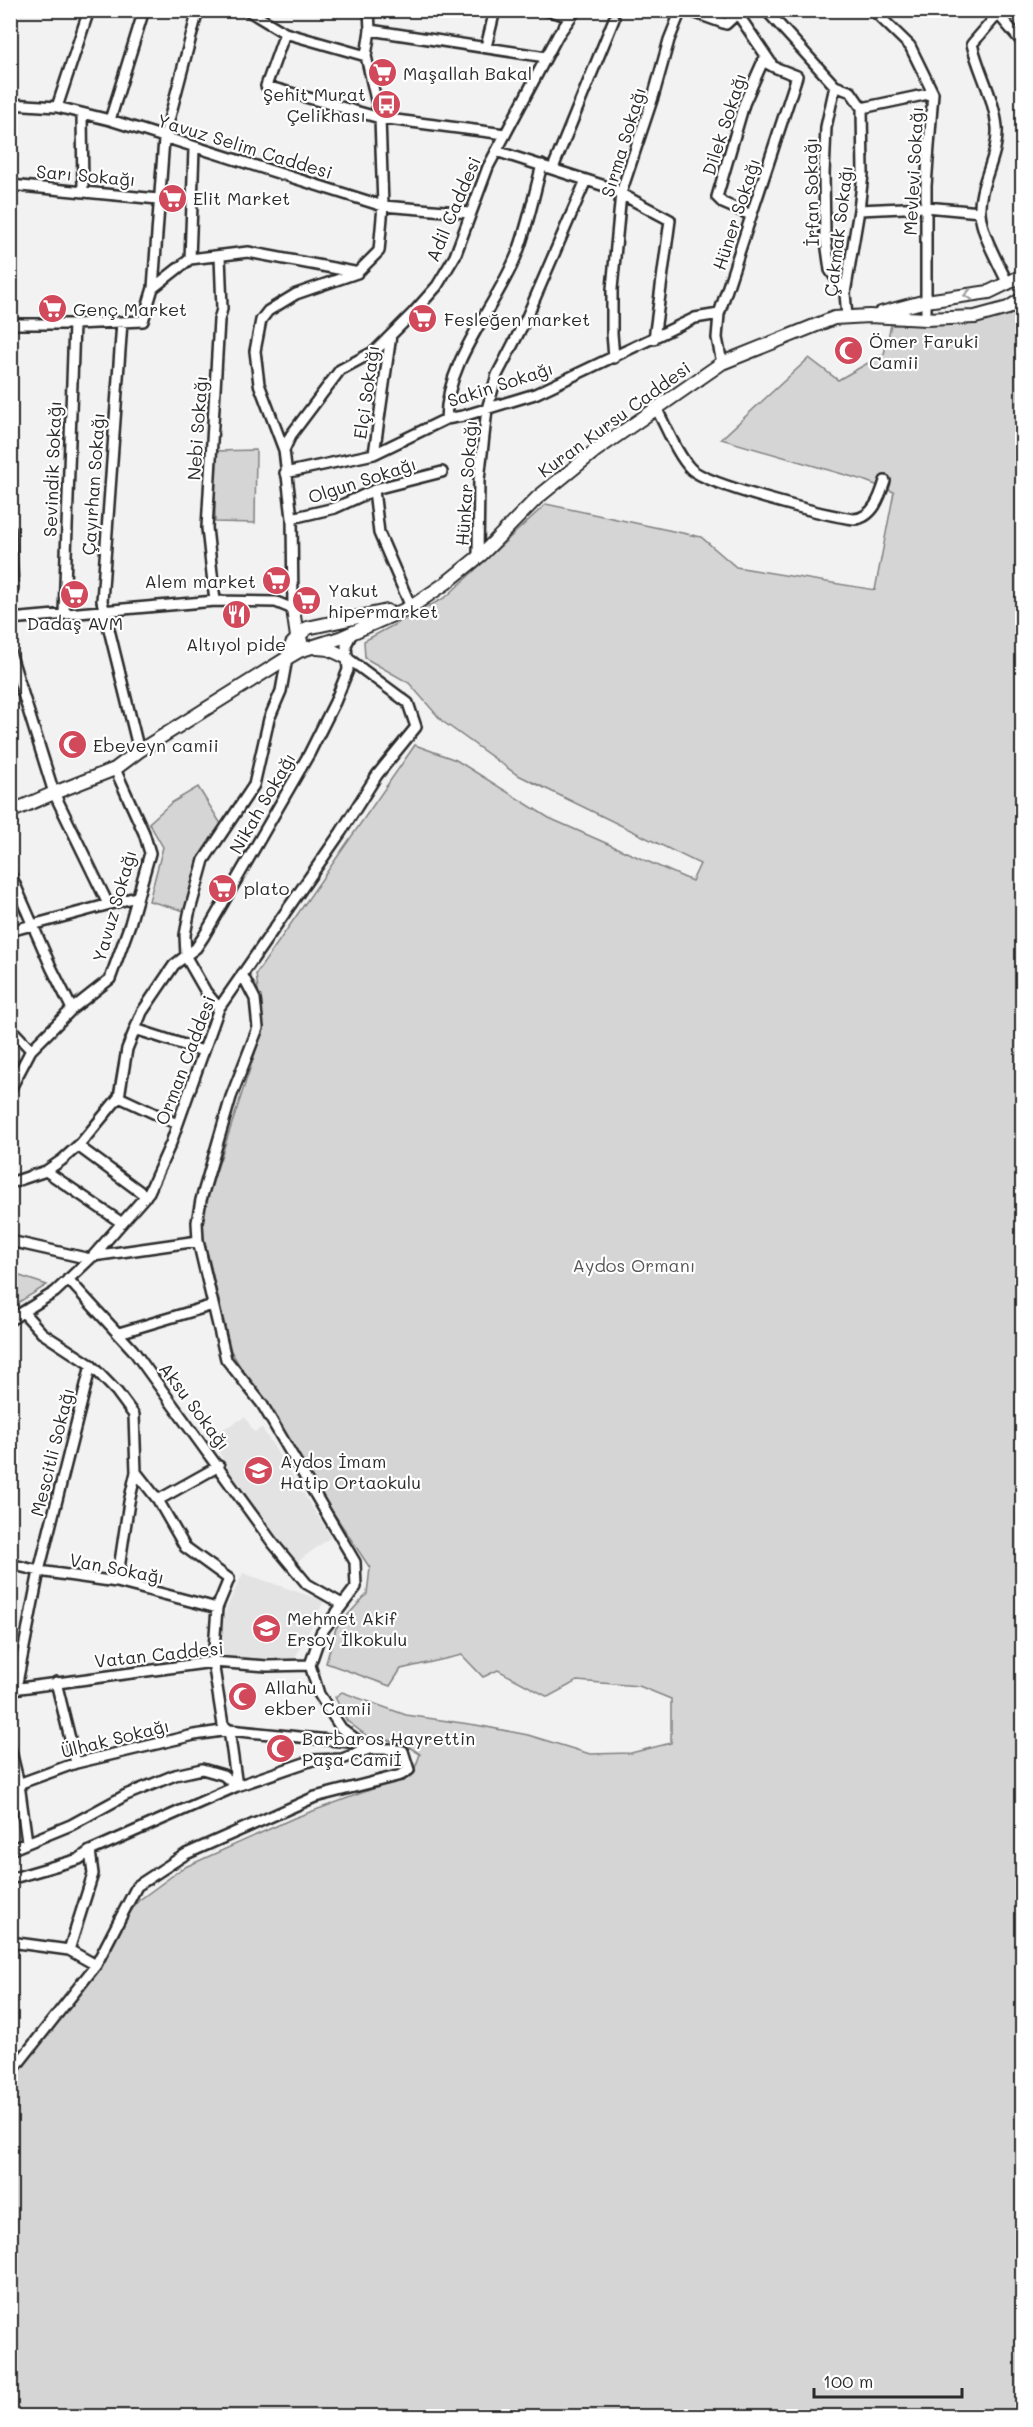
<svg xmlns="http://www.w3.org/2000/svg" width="1033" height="2427" viewBox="0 0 1033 2427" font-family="Mali,sans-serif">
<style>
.built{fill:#e3e3e3}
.green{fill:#d5d5d5;stroke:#808080;stroke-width:1.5}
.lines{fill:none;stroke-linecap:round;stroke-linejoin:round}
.minor-casing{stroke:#2b2b2b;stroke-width:14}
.major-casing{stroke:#2b2b2b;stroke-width:16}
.minor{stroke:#fff;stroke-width:9}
.major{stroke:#fff;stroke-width:12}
.oneway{stroke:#a0a0a0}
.labels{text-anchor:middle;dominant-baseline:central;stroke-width:4.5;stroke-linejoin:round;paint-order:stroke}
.poi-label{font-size:18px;fill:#2b2b2b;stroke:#fff;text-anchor:start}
.street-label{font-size:18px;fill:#2b2b2b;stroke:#fff}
.park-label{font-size:18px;fill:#565656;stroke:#fff}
</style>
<rect width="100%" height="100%" fill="#f2f2f2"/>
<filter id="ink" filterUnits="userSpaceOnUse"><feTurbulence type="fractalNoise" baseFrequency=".0167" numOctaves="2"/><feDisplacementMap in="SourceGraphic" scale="12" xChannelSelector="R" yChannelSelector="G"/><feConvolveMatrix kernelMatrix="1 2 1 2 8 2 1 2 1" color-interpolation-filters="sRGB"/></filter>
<g filter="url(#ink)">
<!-- built -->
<path class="built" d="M245,1417L254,1432L262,1428L331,1537L297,1562L249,1506L210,1436Z
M243,1573L324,1601L293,1662L215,1657L226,1609Z"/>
<!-- green -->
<path class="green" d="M1022,300V2416H11V2084L138,1901L183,1868L294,1818L413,1774L420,1754L403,1743L367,1736L347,1721L335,1697L342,1692L406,1715L476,1725L528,1735L590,1754L631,1753L671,1743V1699L639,1686L577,1681L548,1697L498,1670L483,1677L462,1655L401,1669L390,1686L326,1663L336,1628L367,1594L370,1568L269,1416L231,1351L200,1221L263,1029L256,974L415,745L456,760L549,818L692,881L700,864L516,774L442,721L409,683L365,658L364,641L446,597L546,504L701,537L736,567L875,590L894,492L863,480L721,439L809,358L838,380L884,354L891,325L981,321Z
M256,450L255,523L215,522V451Z
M198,787L221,824C200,850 194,879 185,911L149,901L163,847L149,823L171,803Z
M11,1273L47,1285L11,1307Z"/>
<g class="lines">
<defs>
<path id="minor" d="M247,10L285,33L366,56
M545,10L571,17
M687,10L726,24L740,11
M766,10L835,86L851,92L862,108L863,174L859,210L845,293L847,317
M873,10L910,46L933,93L926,186V319
M991,10L998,14L1022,42
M737,13L771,63
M998,14L972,44C979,73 994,97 997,127C999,157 978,185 980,212C981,234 999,264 1008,284
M370,30L546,57
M285,33L266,86L380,118L505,134
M486,47L495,10
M835,86L826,127L824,174L825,234L830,270L845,293
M10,104L57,107L110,120L383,206L470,213
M57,107L89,10
M862,108L933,93
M82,115L83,191
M110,120L144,10
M496,151L608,187L670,220L654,339
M553,168L614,19
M10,185L158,199
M859,210L926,207L980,212
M190,259L194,149
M153,288L164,139L198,10
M122,322L102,601L139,751
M10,324H74L143,321L153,288L190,259L248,252L354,272
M614,358L612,333V289L621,193L654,94L669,40L681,10
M722,363L717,338L719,314L797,76L774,67L763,61L744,104L717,197L723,203L751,215
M656,408C666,426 677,455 691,469C707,485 827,516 854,519C873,518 880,497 885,481
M446,419C447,358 495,309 517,254C528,226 534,194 542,165
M284,450L291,435L340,370L375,351L413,313L437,286L455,256L488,167L558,35L576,10
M374,454L391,335
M285,473L374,454L446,419L463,416L535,394L695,318L719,314
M374,490L379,533L411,607
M292,518L335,508L379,488L442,472
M10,529L13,588L10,594
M478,557L479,480L487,409L497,375L526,319L586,180
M215,601L207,528L219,320L222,309L220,256
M64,614L74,324
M10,619L215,601L276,602L293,609L292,518L284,450L259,384L255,351L261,320L268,311L296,294L357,273L379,251L383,206L380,118L366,56L370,30L369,10
M10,652L54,793L108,904
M10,873L51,967L72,1009
M10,931L136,897
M242,974L255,999L258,1028L231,1097L201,1200L197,1222L198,1241L226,1359L262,1404L355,1562L356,1587L321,1633L310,1665L319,1694L341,1728L369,1749
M219,1008L206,992L186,957L185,935L189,914L204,860L254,785L269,719L281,691L287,658
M10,1025L15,1033L31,1050
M135,1029L203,1051
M10,1090L31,1050L72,1009L110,979L130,924L150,853L144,833L115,769
M119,1097L177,1124
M78,1146L146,1196
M46,1171L122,1223
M10,1183L46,1171L62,1160L81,1143L119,1097L127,1049L142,1012L174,965L196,948L204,936L309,754L335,702L348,670L346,645L352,633
M10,1241L90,1259
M93,1256L198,1241
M68,1279L133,1350L272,1542L307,1584L342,1604
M23,1312L42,1333L91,1365L117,1392L134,1415L136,1472L158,1500L185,1547L229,1579L217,1608L213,1662L223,1725L229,1730L359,1743
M10,1320L55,1292L93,1256L149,1192L171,1143L219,1008L341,832L377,775L416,727L408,703L346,657
M119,1333L213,1305
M158,1500L219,1466
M10,1564L39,1571L117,1582L217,1608
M117,1582L129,1502L136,1472
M56,1682L76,1763
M16,1688L39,1571L91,1365
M13,1689L213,1662L267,1666L310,1665
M10,1747L19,1784L27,1842
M10,1787L76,1763L194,1735L229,1730L237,1786
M10,1850L71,1825L126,1795L175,1775L202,1769L223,1775L237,1786
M10,1879L79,1859L90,1851L237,1786L313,1760L342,1759L369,1749H390L403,1751L409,1770L401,1775L315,1797L186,1854L137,1886L96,1965L10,2074
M10,1942L69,1950L96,1965
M69,1950L93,1874L90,1851"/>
<path id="major" d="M881,313L926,301L989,292L1022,276
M293,609L297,637L301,641
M317,648L329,649L346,657
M287,658L292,644L307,628L387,611
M10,812L54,793L115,769L139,751L287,658L299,651L340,638L411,607L446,583L482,554L537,498L595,451L722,363L834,318L869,316L926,319L975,317L1008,308L1022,299"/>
</defs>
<!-- minor casing -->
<use href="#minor" class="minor-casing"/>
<!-- major casing -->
<use href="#major" class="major-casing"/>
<!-- minor -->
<use href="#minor" class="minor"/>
<!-- major -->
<use href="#major" class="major"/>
</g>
<!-- one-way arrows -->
<defs><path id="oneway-chevron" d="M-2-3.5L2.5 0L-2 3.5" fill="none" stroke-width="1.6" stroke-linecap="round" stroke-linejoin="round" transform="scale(1.5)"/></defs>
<use class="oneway" href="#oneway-chevron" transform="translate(968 295) rotate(170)"/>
</g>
<!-- icons -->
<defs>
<symbol id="supermarket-disc" viewBox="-11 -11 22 22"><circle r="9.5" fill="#d1495b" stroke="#fff"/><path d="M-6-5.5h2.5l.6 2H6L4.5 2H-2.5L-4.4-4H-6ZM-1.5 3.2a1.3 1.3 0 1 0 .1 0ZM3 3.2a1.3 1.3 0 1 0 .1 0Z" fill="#fff"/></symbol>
<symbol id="bus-disc" viewBox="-11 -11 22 22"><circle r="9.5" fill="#d1495b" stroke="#fff"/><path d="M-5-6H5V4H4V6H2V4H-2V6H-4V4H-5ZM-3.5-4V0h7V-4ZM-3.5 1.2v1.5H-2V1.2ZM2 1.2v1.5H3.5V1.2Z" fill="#fff"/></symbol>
<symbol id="mosque-disc" viewBox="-11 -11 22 22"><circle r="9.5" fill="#d1495b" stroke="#fff"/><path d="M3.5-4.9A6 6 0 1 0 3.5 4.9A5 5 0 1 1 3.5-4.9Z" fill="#fff"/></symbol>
<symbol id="restaurant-disc" viewBox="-11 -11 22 22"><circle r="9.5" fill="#d1495b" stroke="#fff"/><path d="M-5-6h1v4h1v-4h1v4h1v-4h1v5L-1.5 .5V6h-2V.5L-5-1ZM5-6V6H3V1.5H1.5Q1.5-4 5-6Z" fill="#fff"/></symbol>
<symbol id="school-disc" viewBox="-11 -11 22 22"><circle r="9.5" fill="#d1495b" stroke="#fff"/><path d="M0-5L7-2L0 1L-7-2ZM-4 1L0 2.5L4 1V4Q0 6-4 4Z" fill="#fff"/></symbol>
</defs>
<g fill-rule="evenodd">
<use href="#supermarket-disc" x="366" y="56" width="33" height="33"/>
<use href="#bus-disc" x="370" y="88" width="33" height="33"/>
<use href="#supermarket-disc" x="156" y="182" width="33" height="33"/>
<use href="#supermarket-disc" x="36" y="292" width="33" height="33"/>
<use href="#supermarket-disc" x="406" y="302" width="33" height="33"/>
<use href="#mosque-disc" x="832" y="334" width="33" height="33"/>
<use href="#supermarket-disc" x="260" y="564" width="33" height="33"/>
<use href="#supermarket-disc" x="58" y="578" width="33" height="33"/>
<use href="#supermarket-disc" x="290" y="584" width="33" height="33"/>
<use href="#restaurant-disc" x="220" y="598" width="33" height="33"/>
<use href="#mosque-disc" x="56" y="728" width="33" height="33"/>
<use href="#supermarket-disc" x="206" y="872" width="33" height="33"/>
<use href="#school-disc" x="242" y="1454" width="33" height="33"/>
<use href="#school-disc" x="250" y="1612" width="33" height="33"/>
<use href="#mosque-disc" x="226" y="1680" width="33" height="33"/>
<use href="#mosque-disc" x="264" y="1732" width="33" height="33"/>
</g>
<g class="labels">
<!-- poi labels -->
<g class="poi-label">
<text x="403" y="73">Maşallah Bakal</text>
<text x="366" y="94" text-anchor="end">Şehit Murat<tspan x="366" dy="21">Çelikhası</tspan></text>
<text x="193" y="198">Elit Market</text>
<text x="73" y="309">Genç Market</text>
<text x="444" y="319">Fesleğen market</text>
<text x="869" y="341">Ömer Faruki<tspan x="869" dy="21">Camii</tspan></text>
<text x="256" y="581" text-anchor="end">Alem market</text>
<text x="328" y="590">Yakut<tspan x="328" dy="21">hipermarket</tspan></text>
<text x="75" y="623" text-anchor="middle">Dadaş AVM</text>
<text x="236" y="644" text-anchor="middle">Altıyol pide</text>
<text x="93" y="745">Ebeveyn camii</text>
<text x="244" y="888">plato</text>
<text x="280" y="1461">Aydos İmam<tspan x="280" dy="21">Hatip Ortaokulu</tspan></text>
<text x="287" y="1618">Mehmet Akif<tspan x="287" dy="21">Ersoy İlkokulu</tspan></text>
<text x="264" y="1687">Allahu<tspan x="264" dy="21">ekber Camii</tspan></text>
<text x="302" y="1738">Barbaros Hayrettin<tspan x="302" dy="21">Paşa Camiİ</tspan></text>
</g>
<!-- street labels -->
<g class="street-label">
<text transform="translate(724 124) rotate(-72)">Dilek Sokağı</text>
<text transform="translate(623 142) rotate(-73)">Sırma Sokağı</text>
<text transform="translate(245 146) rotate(17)">Yavuz Selim Caddesi</text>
<text transform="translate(913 171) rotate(-87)">Mevlevi Sokağı</text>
<text transform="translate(86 175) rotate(5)">Sarı Sokağı</text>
<text transform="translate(811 192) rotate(-91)">İrfan Sokağı</text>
<text transform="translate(453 209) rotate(-67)">Adil Caddesi</text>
<text transform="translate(736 214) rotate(-72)">Hüner Sokağı</text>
<text transform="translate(838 231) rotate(-83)">Çakmak Sokağı</text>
<text transform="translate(500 384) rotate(-18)">Sakin Sokağı</text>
<text transform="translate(366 392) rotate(-82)">Elçi Sokağı</text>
<text transform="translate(614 419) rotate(-36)">Kuran Kursu Caddesi</text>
<text transform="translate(197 428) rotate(-86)">Nebi Sokağı</text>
<text transform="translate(52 469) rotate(-88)">Sevindik Sokağı</text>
<text transform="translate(362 480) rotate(-18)">Olgun Sokağı</text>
<text transform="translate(466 483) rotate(-86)">Hünkar Sokağı</text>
<text transform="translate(93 484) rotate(-86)">Çayırhan Sokağı</text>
<text transform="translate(262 803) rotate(-60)">Nikah Sokağı</text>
<text transform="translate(114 906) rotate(-74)">Yavuz Sokağı</text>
<text transform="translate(185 1060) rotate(-69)">Orman Caddesi</text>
<text transform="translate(195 1406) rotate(53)">Aksu Sokağı</text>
<text transform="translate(52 1452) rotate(-76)">Mescitli Sokağı</text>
<text transform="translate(117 1568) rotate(11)">Van Sokağı</text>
<text transform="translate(159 1654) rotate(-6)">Vatan Caddesi</text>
<text transform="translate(115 1738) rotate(-14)">Ülhak Sokağı</text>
</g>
<!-- park labels -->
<g class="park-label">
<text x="634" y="1265">Aydos Ormanı</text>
</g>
</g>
<!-- margin -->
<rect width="1033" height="2427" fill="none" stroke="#fff" stroke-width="36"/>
<rect x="18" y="18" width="997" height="2391" fill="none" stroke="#2b2b2b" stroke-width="2" filter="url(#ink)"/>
<!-- scale -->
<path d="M814 2388v9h148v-9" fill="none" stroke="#2b2b2b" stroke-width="3"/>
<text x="823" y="2388" font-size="18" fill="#2b2b2b" stroke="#ffffff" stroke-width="4.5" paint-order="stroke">100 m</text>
</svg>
